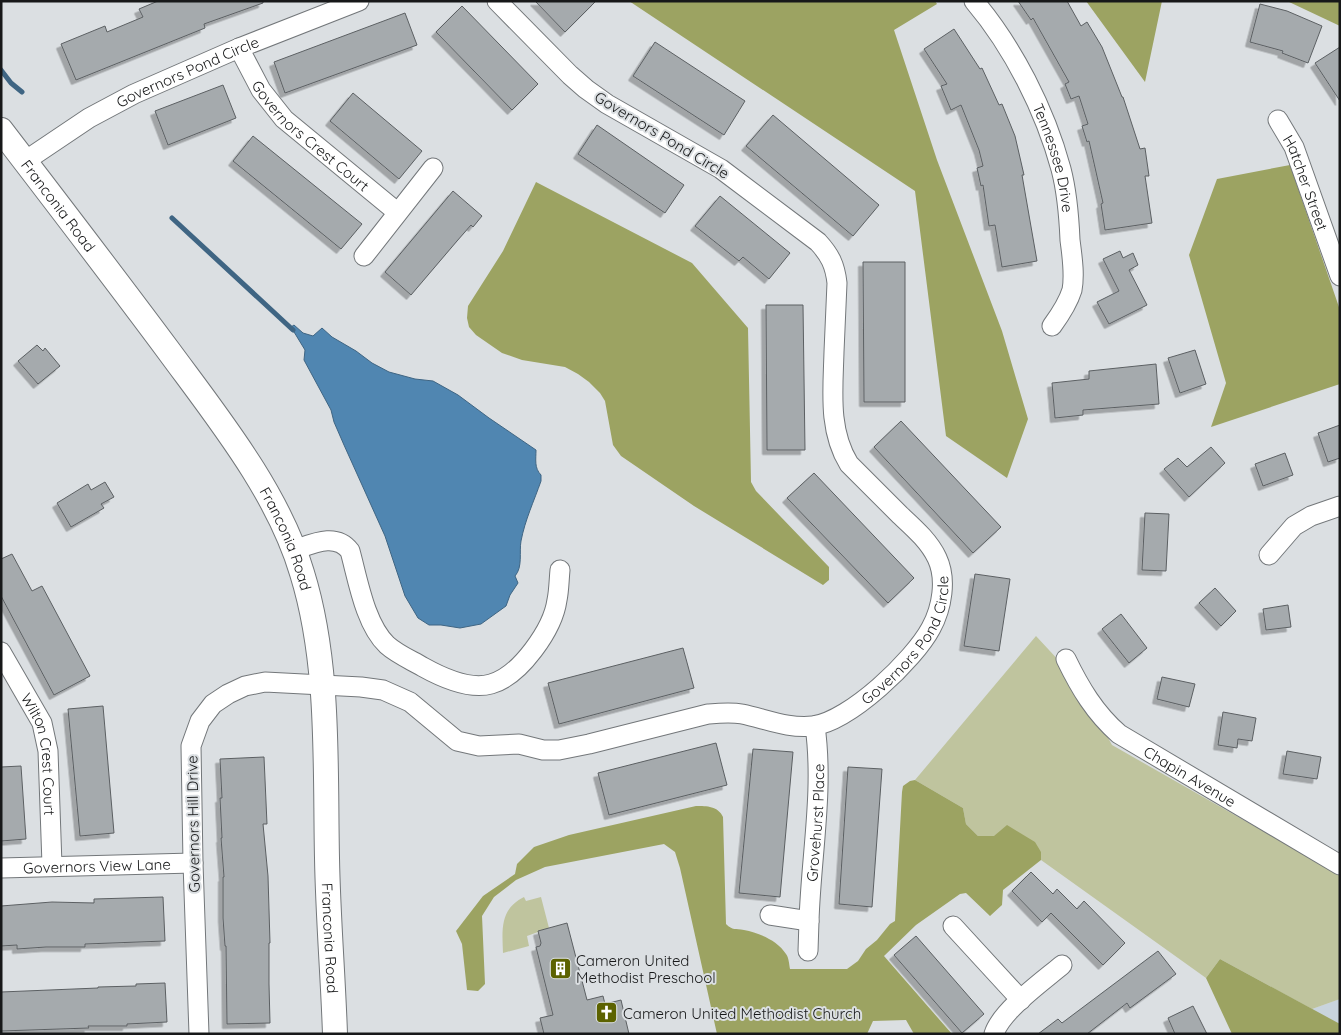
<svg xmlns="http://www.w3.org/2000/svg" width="1341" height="1035" viewBox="0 0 1341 1035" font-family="Quicksand,sans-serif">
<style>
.built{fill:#c9d4dd}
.green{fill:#bfc49e}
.forest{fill:#9ca362}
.water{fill:#5086b1;stroke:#3f6583}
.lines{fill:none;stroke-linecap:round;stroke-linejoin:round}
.stream{stroke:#3f6583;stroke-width:5}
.building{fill:#a5aaad;stroke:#5c6063;filter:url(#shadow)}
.minor-casing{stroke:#73777a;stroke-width:21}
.major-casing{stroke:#73777a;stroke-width:26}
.minor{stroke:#fff;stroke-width:19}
.major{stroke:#fff;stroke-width:24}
.labels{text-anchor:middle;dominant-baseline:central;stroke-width:4;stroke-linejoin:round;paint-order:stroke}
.street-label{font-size:15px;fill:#171819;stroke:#dbdfe2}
.poi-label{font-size:15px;fill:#171819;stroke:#dbdfe2;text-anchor:start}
</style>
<defs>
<filter id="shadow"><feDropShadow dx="-4.5" dy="4.5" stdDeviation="0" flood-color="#0004"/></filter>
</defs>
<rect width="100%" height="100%" fill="#dbdfe2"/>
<!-- built -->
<path class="built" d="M1340,999V1034H1242Z"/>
<!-- green -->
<path class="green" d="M1036,636L1075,678L1112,745L1340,875V999L1312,1009L1220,959L1206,978L1041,860V852L994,836H978L966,824L963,808L915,780Z
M524,897L526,901L541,897L549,928L527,936L529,946L503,953C502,929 500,909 524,897Z"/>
<!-- forest -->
<path class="forest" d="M629,1H935L937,4L894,30L937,160L1002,331L1028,419L1007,478L946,436L915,191Z
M1086,1H1162L1145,82Z
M1288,1H1340V26L1287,1Z
M1290,165L1340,310V384L1211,427L1226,383L1189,255L1217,179Z
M536,182L692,263L748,328L751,482L756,491L829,567V580L823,585L694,506L621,456L613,445L605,401L600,393L589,382L578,374L565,367L522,360L502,353L476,335L469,327L467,318L468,306L503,251Z
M915,780L963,808L966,824L978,836H994L1007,825L1035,842L1041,852V860L1003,890L1002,905L990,916L966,893L960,894L916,925L884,956L952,1034H914L906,1020L873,1021L867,1034H717L680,868L675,852L664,844L545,867L516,880L494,897L482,916L485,984L478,991L467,990L462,944L456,931L483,896L515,874L517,864L534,847L569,835L696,806C707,806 718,806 723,817L726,924C733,931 735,928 744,930C759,933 777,940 786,954C789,958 789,964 790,969H847L858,961L866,949L877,940L890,924L895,921L902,792L903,786L910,781Z
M1220,959L1340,1024V1034H1232L1206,978Z"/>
<!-- water -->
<path class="water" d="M294,325L303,333L313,336L322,328L332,337L356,351L372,363L389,372L415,379L433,381L458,395L489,418L536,450C536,459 534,468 541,475V481C534,501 525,520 521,541C519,552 523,567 515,576L518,583L510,595L506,606L481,624L460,628L441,625H429L418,618L405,596L385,536L344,445L334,422L331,410L304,360L305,350L291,327Z"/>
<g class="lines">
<!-- stream -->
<path class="stream" d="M1,70L11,83L22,92
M172,218L293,330"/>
</g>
<!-- building -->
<path class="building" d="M158,1H263V3L204,24L205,28L76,80L61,44L105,26L107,32L143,17L139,9Z
M535,1H596L565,32Z
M1018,1H1067L1081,26L1087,22L1102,47L1122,97H1123L1140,149L1145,148L1149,176H1145L1152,223L1105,230L1101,204L1103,203L1089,141L1087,142L1082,126L1088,124L1079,96L1071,99L1065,84L1069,82L1033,18L1031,20Z
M1260,4L1287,11L1322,26L1308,63L1282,53L1283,51L1250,42Z
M462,6L538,84L512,110L436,32Z
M405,13L417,45L285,93L274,62Z
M954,29L980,69L982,68L999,105L1002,104L1015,136L1024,175H1022L1037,261L1002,267L995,225L989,226L983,185L981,186L977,168L983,166L979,150L961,105L951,110L941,86L947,84L924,49Z
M655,42L745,101L724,135L633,76Z
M1340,47V101L1315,63Z
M223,85L236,118L168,145L155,111Z
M353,93L422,151L399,179L330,121Z
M773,115L879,205L853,236L746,146Z
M597,125L684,185L665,213L578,154Z
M253,136L362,224L341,249L233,161Z
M453,191L482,216L473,227L471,225L457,241L411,295L385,272Z
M720,196L790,253L769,279L743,257L739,261L695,226Z
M1120,251L1123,258L1133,253L1138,265L1129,270L1147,305L1109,324L1097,302L1119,291L1103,259Z
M863,262H905V402H864Z
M766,305H803L805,450H767Z
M37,345L43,351L45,348L60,366L38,384L18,361Z
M1195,350L1206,384L1180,393L1168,358Z
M1156,364L1159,404L1083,410V415L1055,418L1052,383L1089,379V371Z
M901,421L1001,527L973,553L874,447Z
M1340,425V458L1328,462L1318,433Z
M1211,447L1225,463L1189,497L1164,469L1178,458L1187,467Z
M1285,453L1293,475L1263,486L1255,464Z
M814,473L914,578L888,603L787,498Z
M105,482L114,497L101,504L104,508L71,527L57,503L88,484L91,490Z
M1145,513L1169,514L1166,571L1142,570Z
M12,554L32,591L42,586L90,676L54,695L1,596V559Z
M975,574L1010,579L999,651L964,646Z
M1215,588L1236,611L1221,626L1199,603Z
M1288,605L1291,627L1266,630L1263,609Z
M1121,614L1147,648L1129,663L1102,629Z
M683,648L694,688L559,724L548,683Z
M1162,677L1195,684L1189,707L1157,699Z
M103,706L114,833L80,836L68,709Z
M1223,712L1256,718L1252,741L1238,739L1237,748L1218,745Z
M716,743L727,785L609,815L598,773Z
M753,749L793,752L780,897L739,893Z
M1287,751L1321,757L1317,779L1283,774Z
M264,757L267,824H263L268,876L270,943H269V984L270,1023L227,1024L226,946H225L223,918V877H224L221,838H222L220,798H222L220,759Z
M21,766L26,839L1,841V767Z
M848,767L882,769L872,907L839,904Z
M1031,872L1053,894L1057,889L1077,909L1084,901L1125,943L1103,965L1051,913L1042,922L1012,891Z
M163,897L165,941L85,944V947H46L17,949V945L1,946V906L52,902L94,903V899Z
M567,923L587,1000L603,996L605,1004L621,1000L629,1034H544L540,1018L553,1015L536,947L540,946L541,943L538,931Z
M916,936L984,1014L962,1033L894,955Z
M1158,951L1176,974L1130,1008L1127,1003L1087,1034H1038L1058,1019L1062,1023Z
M165,983L167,1022L127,1024V1026H88L89,1028L1,1031V992L98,988V987L136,986V984Z
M1193,1006L1207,1034H1175L1168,1018Z"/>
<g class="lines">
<defs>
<g id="minor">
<path id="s1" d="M974,1C1013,47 1045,110 1061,169C1067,192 1069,216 1070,240C1072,256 1075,274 1072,290C1068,303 1060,315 1052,326"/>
<path id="s2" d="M239,48L261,90L284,119L397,212"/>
<path id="s3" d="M1278,120L1294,147L1340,276"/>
<path id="s4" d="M25,161L89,118L134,94L239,48L359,1"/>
<path d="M364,256L433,168"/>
<path d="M294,550C312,544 336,532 350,551C358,580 365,624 387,645C397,654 411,660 423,667C441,677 470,690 491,684C520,676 553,629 557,600C559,591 559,580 560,570"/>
<path d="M1269,555L1294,526L1311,516L1340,506"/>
<path id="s5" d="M1,652L42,723L48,751L52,865"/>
<path id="s6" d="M1066,659C1080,688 1095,713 1119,734L1340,865"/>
<path id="s7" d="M1,868L193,863"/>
<path id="s8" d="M770,915L809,921C811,856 824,790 815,726"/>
<path d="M953,926L1021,1000"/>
<path d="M808,951L809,921"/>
<path id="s9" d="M199,1034L193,863L191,746L200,721L213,704L228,694L245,686L265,682L361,687L383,690L410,702L457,741L479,746L519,744L543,750H559L589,744L708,714C720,713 731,712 742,714C766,719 789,729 813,726C850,721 914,660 931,628C942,608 947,579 937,558C929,541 914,528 900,515C883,498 866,481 849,464C828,430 833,390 834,352C835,329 836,306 837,283C835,265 830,255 818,242L721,169L607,104L586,89L570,75L497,1"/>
<path d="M994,1034C1001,1011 1043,981 1062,965"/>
</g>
<g id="major">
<path id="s10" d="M1,130C57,203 113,276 168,350C218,418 278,492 302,573C330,663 325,765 327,858C328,917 333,975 335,1034"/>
</g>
</defs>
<!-- minor casing -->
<use href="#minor" class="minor-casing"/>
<!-- major casing -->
<use href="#major" class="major-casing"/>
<!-- minor -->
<use href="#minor" class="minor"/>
<!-- major -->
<use href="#major" class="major"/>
</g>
<!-- icons -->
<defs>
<symbol id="building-square" viewBox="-11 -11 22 22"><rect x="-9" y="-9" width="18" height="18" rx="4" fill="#5c6200" stroke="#dbdfe2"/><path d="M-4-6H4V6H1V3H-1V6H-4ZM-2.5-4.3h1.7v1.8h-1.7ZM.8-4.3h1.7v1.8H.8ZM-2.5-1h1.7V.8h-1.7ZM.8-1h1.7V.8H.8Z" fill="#fff"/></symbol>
<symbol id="church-square" viewBox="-11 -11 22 22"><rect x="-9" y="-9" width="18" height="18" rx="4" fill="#5c6200" stroke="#dbdfe2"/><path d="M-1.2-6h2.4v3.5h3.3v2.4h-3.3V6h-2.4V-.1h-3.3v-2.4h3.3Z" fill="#fff"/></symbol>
</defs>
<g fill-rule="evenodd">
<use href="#building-square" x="548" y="956" width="25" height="25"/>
<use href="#church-square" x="594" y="1000" width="25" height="25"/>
</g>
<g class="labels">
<!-- street labels -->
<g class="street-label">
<text stroke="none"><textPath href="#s4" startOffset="186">Governors Pond Circle</textPath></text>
<text stroke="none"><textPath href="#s2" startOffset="115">Governors Crest Court</textPath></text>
<text transform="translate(662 135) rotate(31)">Governors Pond Circle</text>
<text stroke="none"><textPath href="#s1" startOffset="178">Tennessee Drive</textPath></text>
<text stroke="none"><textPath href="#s3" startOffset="69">Hatcher Street</textPath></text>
<text stroke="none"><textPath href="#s10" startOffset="95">Franconia Road</textPath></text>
<text stroke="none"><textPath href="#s10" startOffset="500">Franconia Road</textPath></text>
<text stroke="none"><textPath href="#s9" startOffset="1099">Governors Pond Circle</textPath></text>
<text stroke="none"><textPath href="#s5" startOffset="112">Wilton Crest Court</textPath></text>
<text stroke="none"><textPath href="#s6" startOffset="175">Chapin Avenue</textPath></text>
<text stroke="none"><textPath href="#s8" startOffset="138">Grovehurst Place</textPath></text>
<text transform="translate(193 824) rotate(-91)">Governors Hill Drive</text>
<text stroke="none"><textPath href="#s7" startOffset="96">Governors View Lane</textPath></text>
<text stroke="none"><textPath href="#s10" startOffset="905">Franconia Road</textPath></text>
</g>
<!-- poi labels -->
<g class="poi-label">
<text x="576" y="960">Cameron United<tspan x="576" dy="17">Methodist Preschool</tspan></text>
<text x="623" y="1013">Cameron United Methodist Church</text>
</g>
</g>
<!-- border -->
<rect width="1341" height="1035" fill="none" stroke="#171819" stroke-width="5"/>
</svg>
